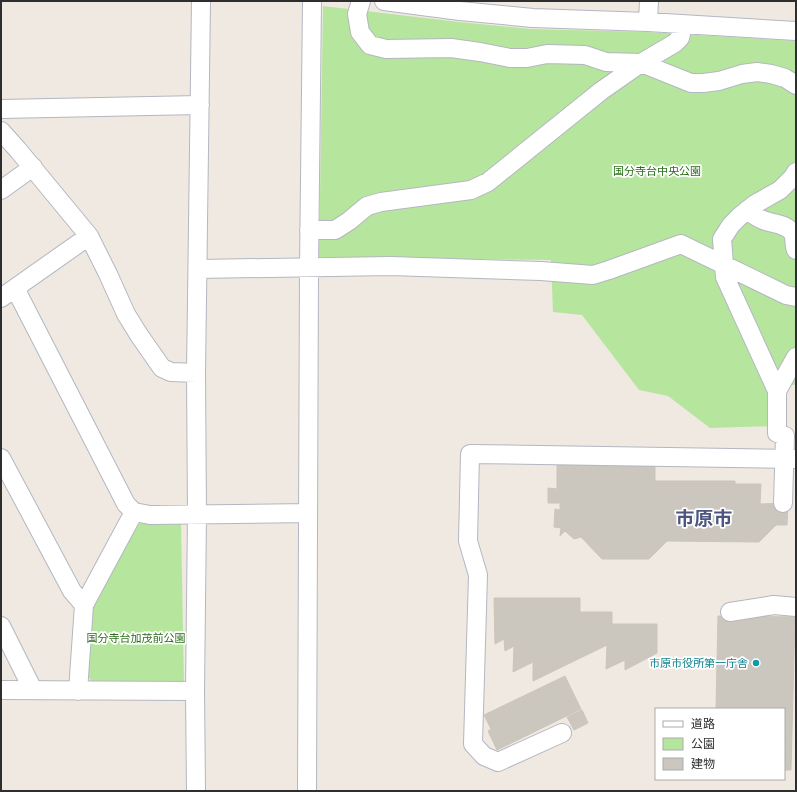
<svg xmlns="http://www.w3.org/2000/svg" width="797" height="792" viewBox="0 0 797 792" font-family="Cabin,'Noto Sans JP',sans-serif">
<style>
.green{fill:#b6e59e}
.building{fill:#cbc7bf;stroke:#cbc5ba}
.lines{fill:none;stroke-linecap:round;stroke-linejoin:round}
.minor-casing{stroke:#b4b7c1;stroke-width:20}
.minor{stroke:#fff;stroke-width:18}
.culture-dot{fill:#0f9aa8;stroke:#fff;stroke-width:1.5}
.labels{text-anchor:middle;dominant-baseline:central;stroke-width:3.5;stroke-linejoin:round;paint-order:stroke}
.park-label{font-size:11px;fill:#2c6e1b;stroke:#fff}
.culture-label{font-size:11px;fill:#0d838f;stroke:#fff;text-anchor:end}
.town-label{font-size:19px;font-weight:bold;fill:#4d5680;stroke:#fff}
</style>
<rect width="100%" height="100%" fill="#efe9e1"/>
<!-- green -->
<path class="green" d="M323,6L459,22L532,29L647,32L796,41V385L782,384L776,426L710,428L668,396L639,390L582,315L553,312L551,260L319,257Z
M142,523H181L184,685H95L89,678V609L136,525Z"/>
<!-- building -->
<path class="building" d="M557,462L655,463V481H735V484H761L760,504L788,503L787,525H776L759,542L667,541L649,559H602L581,537L574,539L565,531L560,536L561,528L554,527L555,509L560,510V503H548V488L557,489Z
M494,598H580V612H612V624H657V653L625,670V660L606,669L607,645L533,681V662L513,672L514,646L505,651L504,639L495,644Z
M718,616L795,617L791,770H784V709H716Z
M565,676L581,709L497,750L488,731L491,729L484,715Z
M582,710L588,723L574,730L567,717Z"/>
<g class="lines">
<defs>
<path id="minor" d="M361,1L357,14L360,32L370,45L386,49L451,48L480,52L510,58H527L547,54L585,55L606,62L641,63L691,83H703L719,81L742,74L757,72L771,74L785,78L796,85
M384,1L460,11L533,18L648,22L796,31
M648,22L649,1
M1,109L200,105
M1,131L18,150L89,236L108,274L126,314L139,335L162,368L171,372L196,373
M1,190L33,167
M747,210C752,214 757,218 763,220C772,224 785,223 792,232C796,237 793,244 796,250
M309,230H335L349,221L367,206L381,202L471,190L488,182L601,91L641,63L675,43L680,38L683,24
M198,269L391,266L541,271L593,275L609,270L681,244L786,295L796,297
M15,288L126,504L134,512L150,515L308,513
M1,298L89,236
M777,391L796,357
M1,458L72,591L84,605
M783,503L785,436L777,433V391L725,277L722,239L731,225L740,216L755,204L780,190L793,177L796,172
M730,612L774,605L796,607
M1,626L33,690
M1,690L195,691
M78,691L84,605L134,512
M562,733L498,762L484,756L473,744L478,575L468,541L470,454L796,459
M196,791L195,691L197,515L196,373L201,1
M307,791L309,268L312,1"/>
</defs>
<!-- minor casing -->
<use href="#minor" class="minor-casing"/>
<!-- minor -->
<use href="#minor" class="minor"/>
</g>
<!-- markers -->
<circle class="culture-dot" cx="756" cy="663" r="4"/>
<g class="labels">
<!-- park labels -->
<g class="park-label">
<text x="657" y="171">国分寺台中央公園</text>
<text x="136" y="638">国分寺台加茂前公園</text>
</g>
<!-- culture labels -->
<g class="culture-label">
<text x="748" y="663">市原市役所第一庁舎</text>
</g>
<!-- town labels -->
<g class="town-label">
<text x="704" y="518">市原市</text>
</g>
</g>
<!-- border -->
<rect width="797" height="792" fill="none" stroke="#2e2e2e" stroke-width="4"/>
<!-- legend -->
<rect x="655" y="708" width="130" height="72" fill="#ffffff" stroke="#ababab"/>
<rect x="663" y="721" width="20" height="6" fill="#ffffff" stroke="#ababab"/>
<text x="691" y="728" font-size="12" fill="#2e2e2e">道路</text>
<rect x="663" y="738" width="20" height="12" fill="#b6e59e" stroke="#ababab"/>
<text x="691" y="748" font-size="12" fill="#2e2e2e">公園</text>
<rect x="663" y="758" width="20" height="12" fill="#cbc7bf" stroke="#ababab"/>
<text x="691" y="768" font-size="12" fill="#2e2e2e">建物</text>
</svg>
